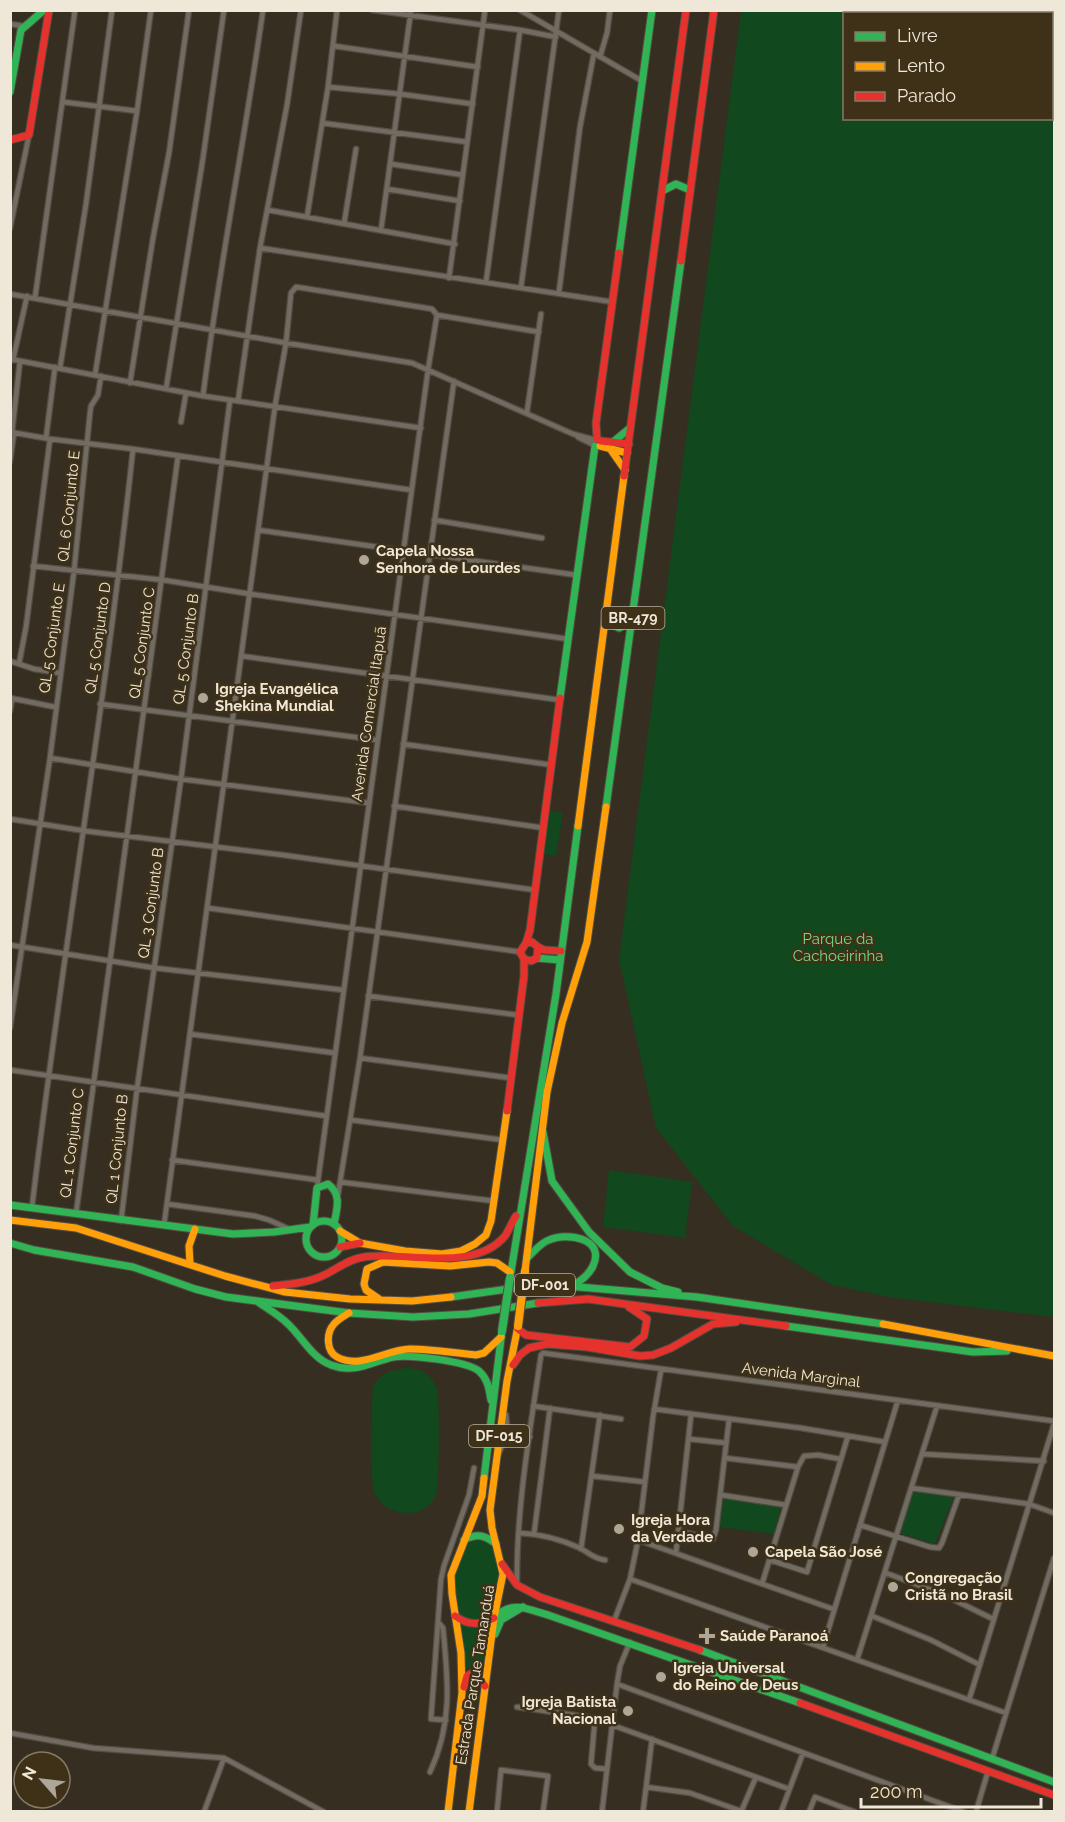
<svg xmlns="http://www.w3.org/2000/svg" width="1065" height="1822" viewBox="0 0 1065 1822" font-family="Raleway,sans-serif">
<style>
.green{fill:#11481d;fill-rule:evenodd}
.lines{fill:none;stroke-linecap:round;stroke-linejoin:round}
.street-casing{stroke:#524c41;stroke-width:7}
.fast-casing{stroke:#524c41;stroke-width:9}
.slow-casing{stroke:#524c41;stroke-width:9}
.jam-casing{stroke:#524c41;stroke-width:9}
.street{stroke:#716b61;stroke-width:4.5}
.fast{stroke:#30b455;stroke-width:7}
.slow{stroke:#ff9f0a;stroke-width:7}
.jam{stroke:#e5322d;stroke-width:7}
.fast-bridge-casing{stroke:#524c41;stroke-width:10;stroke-linecap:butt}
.slow-bridge-casing{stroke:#524c41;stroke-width:10;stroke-linecap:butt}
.fast-bridge{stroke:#30b455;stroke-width:8}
.slow-bridge{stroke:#ff9f0a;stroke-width:8}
.poi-dot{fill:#aea698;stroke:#3e3118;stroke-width:2}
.labels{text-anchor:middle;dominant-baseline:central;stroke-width:5;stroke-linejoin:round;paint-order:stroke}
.shield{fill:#3e3118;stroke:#bab09e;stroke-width:1.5}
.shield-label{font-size:14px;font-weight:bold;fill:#efe7d8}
.street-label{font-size:15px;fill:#efe7d8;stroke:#3e3118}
.poi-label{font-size:15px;font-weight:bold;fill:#efe7d8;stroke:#3e3118;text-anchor:start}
.park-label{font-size:15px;fill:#74db85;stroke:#3e3118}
</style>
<rect width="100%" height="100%" fill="#362e20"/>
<!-- green -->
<path class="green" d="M741,11H1054V1317L889,1297L832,1285L733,1226L656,1128L619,959ZM844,14H1052V118H844Z
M550,811L563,813L556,856L543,854Z
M609,1170L692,1182L685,1238L603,1227Z
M406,1368C420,1368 432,1374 437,1389C440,1397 439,1488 436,1495C431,1506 420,1514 407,1513C395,1513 382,1507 376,1496C368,1482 372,1407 373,1386C383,1372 389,1371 406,1368Z
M912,1488L954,1496L935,1544L899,1533Z
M723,1498L781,1506L774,1534L720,1527Z
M475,1538C514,1538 497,1591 493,1616L483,1622H468L457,1614C453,1588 451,1556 475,1538Z
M460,1622L490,1623L483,1671C475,1665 470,1664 464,1672Z"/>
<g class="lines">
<defs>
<path id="street" d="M372,10L520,30L556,37
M520,10L642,81
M10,24L24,26
M334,46L478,67
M600,57L607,33L610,10
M328,87L400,94L473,104
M63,102L137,111
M322,123L467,142
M391,164L463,175
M387,189L460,201
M268,210L455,244
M307,217L328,87L337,10
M344,224L356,149
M10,228L29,135
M381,230L411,10
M260,248L613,302
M449,278L485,10
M486,282L520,30
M521,287L559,10
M559,292L580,127L594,53
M10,294L286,343L412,363L573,434L595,440
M35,298L75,10
M437,315L539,332
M10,359L203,396L421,428
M13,360L27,296
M60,368L86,204L112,10
M95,375L137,111L151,10
M130,383L153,238L169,153L189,10
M166,389L203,158L224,10
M203,396C219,267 245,139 263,10
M238,401L260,248L287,105L301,10
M527,412L541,314
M181,422L186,393
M10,432L50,439L133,449L411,490
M12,432L20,361
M578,437L594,445
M46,438L55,367
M10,461L14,432
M434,520L542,538
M258,530L576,575
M33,566L163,580L250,594L568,639
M241,656L560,700
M10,661L34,669L60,673
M19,664L26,627L50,439
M10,698L55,707
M100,704L377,740
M10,711L12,699
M403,744L552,765
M50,758L181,779L369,803
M394,806L544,828
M10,819L85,831L283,855L535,890
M208,908L520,952
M10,945L155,968L343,990
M368,996L518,1015
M10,1028L50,758L74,571L90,413L91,406L98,395L101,376
M190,1034L335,1053
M360,1058L511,1078
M10,1070L326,1116
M351,1120L503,1140
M172,1160L318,1180
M340,1182L494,1201
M317,1188L428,370L437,315
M338,1195L360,1058L454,381
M167,1204L255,1216L269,1220L289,1229
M32,1207C62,954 106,703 133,449
M76,1214L178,456
M121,1221L137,1089L181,779L230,400
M164,1225L275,406L286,343L291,293L296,287L303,288L432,309L437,315
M533,1406L621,1419
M654,1409L801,1428L885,1442
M506,1415L507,1428L519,1436
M689,1439L726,1443
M499,1453C506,1434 511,1435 530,1437
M922,1454L1044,1461
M725,1458L798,1467
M592,1476L645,1482
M911,1488L1029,1504L1054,1513
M721,1495L786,1505
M860,1525L930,1547L939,1548L942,1543L959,1495
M679,1531L713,1539L716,1530L729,1420
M520,1533C540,1534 562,1540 580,1548C589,1553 594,1559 605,1560
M534,1534L550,1408
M638,1540L833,1609
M581,1549L600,1415
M676,1552L691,1415
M770,1560L807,1572L848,1436
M886,1573L942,1594L993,1619
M630,1579L1006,1713
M762,1584L798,1467L804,1456L818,1455L840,1459
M517,1585C516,1509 530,1431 541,1355L543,1353L1054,1421
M872,1616L931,1640L980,1665
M614,1621L630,1579L638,1540L653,1417L661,1370
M823,1647L898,1400
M857,1660L937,1406
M617,1684L964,1812
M969,1700L1054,1424
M517,1707L595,1718L591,1764L595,1768L607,1769
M446,1720L431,1719L441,1579L444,1566L469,1495L474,1468
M612,1725L789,1789
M10,1733L93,1748L224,1758L324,1812
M992,1759L1054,1558
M430,1772C453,1723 448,1680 443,1628L438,1622
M646,1787L690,1793L741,1811
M204,1812L224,1758
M497,1812L501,1770L548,1776L543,1812
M602,1812L617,1684L620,1666L630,1642
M643,1812L652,1739
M741,1812L756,1777
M781,1812L803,1753
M809,1812L815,1797L855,1812
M976,1812L988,1771"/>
<path id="fast" d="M10,92L21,30L44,10
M664,190L676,184L690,190
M619,253L652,10
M613,442L630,428
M605,620L619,628L633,621
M560,698L595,446
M606,807L681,261
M537,958L560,960
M543,1132L552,1181L589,1232L630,1272L662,1288L678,1292
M10,1205L233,1234L274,1232L310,1227
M306 1239a18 18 0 1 1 36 0a18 18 0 1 1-36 0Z
M313,1225L317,1188L328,1184C342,1194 337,1209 334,1224
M10,1243L34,1250L133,1267L195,1289L226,1297L349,1313L413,1317L469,1314L538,1303
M527,1258C534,1252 540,1243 549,1240C567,1232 606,1238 593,1266C589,1275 581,1280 573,1286
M510,1278L556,994L578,826
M451,1297L543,1284L697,1297L883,1324
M258,1302C268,1309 279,1315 288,1324C302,1337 312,1358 331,1365C354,1374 371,1362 393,1357C409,1354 466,1361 479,1371C488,1379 489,1389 491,1400
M786,1326L973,1352L1007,1351
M484,1478L502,1331
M464,1540C477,1533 485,1535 496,1544
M494,1618C512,1600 526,1609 548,1615L800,1703
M495,1634L501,1620L523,1607
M700,1650L1054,1782"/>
<path id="slow" d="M600,446L627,453
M611,450L625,470
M578,826L624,476
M10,1220L76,1228L225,1276L285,1292L350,1299L412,1301L451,1297
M340,1231L360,1243L405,1251L442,1254L461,1251L475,1244L486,1235L491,1221L507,1111
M190,1264L189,1246L195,1229
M525,1271L547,1092L562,1023L587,942L606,807
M379,1299L366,1290L364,1284L367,1269L383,1262L450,1266L489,1262L497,1263L510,1272
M349,1313C344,1316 338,1319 334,1324C326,1333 326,1351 337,1357C360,1370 387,1349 410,1349C432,1349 454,1353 476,1355L484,1353L501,1337
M883,1324L1054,1356
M448,1812L462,1693L461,1653L452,1594L451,1575L482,1496L484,1478
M469,1812L494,1618L503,1574L492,1528L490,1510L507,1381L518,1326"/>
<path id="jam" d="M10,140L29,135L49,10
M681,261L714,10
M597,439L596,423L619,253
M601,441L629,444
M624,476L686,10
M526,943L532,942L538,947L537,958L531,961L524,959L520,952L526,943L530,930L560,698
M538,947L544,950L561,951
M507,1111L524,976V959
M340,1247L360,1243
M273,1286C290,1284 307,1283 322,1276C336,1270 348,1259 364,1257C406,1251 474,1273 505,1236C509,1230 512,1222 516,1216
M538,1303L588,1299L786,1326
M518,1329L526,1335L630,1347L644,1336L647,1319L629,1307
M513,1365L520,1355L529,1348L547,1344L587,1347L640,1356L653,1355L671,1348L713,1324L736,1322
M502,1564L517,1585L540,1597L700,1650
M455,1616C469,1626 479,1625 494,1618
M464,1687L467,1676L474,1672L485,1686
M800,1703L1054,1795"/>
</defs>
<!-- street casing -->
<use href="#street" class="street-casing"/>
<!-- fast casing -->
<use href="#fast" class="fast-casing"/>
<!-- slow casing -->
<use href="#slow" class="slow-casing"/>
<!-- jam casing -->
<use href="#jam" class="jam-casing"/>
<!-- street -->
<use href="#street" class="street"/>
<!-- fast -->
<use href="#fast" class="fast"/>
<!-- slow -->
<use href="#slow" class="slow"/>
<!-- jam -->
<use href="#jam" class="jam"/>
<defs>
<path id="fast-bridge" d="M502,1331L510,1278"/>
<path id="slow-bridge" d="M518,1326L525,1271"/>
</defs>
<!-- fast-bridge casing -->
<use href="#fast-bridge" class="fast-bridge-casing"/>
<!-- slow-bridge casing -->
<use href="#slow-bridge" class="slow-bridge-casing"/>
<!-- fast-bridge -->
<use href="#fast-bridge" class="fast-bridge"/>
<!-- slow-bridge -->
<use href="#slow-bridge" class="slow-bridge"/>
</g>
<!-- markers -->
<g class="poi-dot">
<circle cx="364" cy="560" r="6"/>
<circle cx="203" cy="698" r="6"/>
<circle cx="619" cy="1529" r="6"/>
<circle cx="753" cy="1552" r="6"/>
<circle cx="893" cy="1587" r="6"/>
<path d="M704 1627h6v6h6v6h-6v6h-6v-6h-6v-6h6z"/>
<circle cx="661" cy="1677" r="6"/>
<circle cx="628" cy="1711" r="6"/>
</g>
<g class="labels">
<!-- shield labels -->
<g class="shield">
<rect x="601.5" y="607" width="63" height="22" rx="4.5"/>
<rect x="515" y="1274" width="60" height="22" rx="4.5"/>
<rect x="469" y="1425" width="60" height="22" rx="4.5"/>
</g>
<g class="shield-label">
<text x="633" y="618">BR-479</text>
<text x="545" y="1285">DF-001</text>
<text x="499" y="1436">DF-015</text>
</g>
<!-- street labels -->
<g class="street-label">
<text transform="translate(69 506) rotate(-84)">QL 6 Conjunto E</text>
<text transform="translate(52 638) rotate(-82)">QL 5 Conjunto E</text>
<text transform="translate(98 638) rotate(-82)">QL 5 Conjunto D</text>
<text transform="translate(142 643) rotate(-82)">QL 5 Conjunto C</text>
<text transform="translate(186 649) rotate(-82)">QL 5 Conjunto B</text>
<text transform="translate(369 714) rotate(-82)">Avenida Comercial Itapuã</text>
<text transform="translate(151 903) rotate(-82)">QL 3 Conjunto B</text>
<text transform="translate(72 1143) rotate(-83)">QL 1 Conjunto C</text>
<text transform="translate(117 1149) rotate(-84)">QL 1 Conjunto B</text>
<text transform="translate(801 1375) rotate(7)">Avenida Marginal</text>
<text transform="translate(475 1675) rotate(-81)">Estrada Parque Tamanduá</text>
</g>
<!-- poi labels -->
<g class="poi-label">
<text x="376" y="551">Capela Nossa<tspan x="376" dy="17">Senhora de Lourdes</tspan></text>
<text x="215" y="689">Igreja Evangélica<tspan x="215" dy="17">Shekina Mundial</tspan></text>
<text x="631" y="1520">Igreja Hora<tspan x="631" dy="17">da Verdade</tspan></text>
<text x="765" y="1552">Capela São José</text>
<text x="905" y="1578">Congregação<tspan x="905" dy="17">Cristã no Brasil</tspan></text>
<text x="720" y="1636">Saúde Paranoá</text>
<text x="673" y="1668">Igreja Universal<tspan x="673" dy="17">do Reino de Deus</tspan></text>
<text x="616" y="1702" text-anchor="end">Igreja Batista<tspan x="616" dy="17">Nacional</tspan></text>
</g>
<!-- park labels -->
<g class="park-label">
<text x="838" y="939">Parque da<tspan x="838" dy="17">Cachoeirinha</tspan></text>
</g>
</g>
<!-- border -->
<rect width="1065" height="1822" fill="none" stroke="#efe7d8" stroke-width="24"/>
<!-- legend -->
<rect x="843" y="12" width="210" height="108" fill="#3e3118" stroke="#857a65" stroke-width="1.5"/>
<rect x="855" y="32" width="30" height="9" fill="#30b455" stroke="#857a65" stroke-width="1.5"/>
<text x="897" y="42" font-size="18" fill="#efe7d8">Livre</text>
<rect x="855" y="62" width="30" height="9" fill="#ff9f0a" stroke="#857a65" stroke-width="1.5"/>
<text x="897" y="72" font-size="18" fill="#efe7d8">Lento</text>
<rect x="855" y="92" width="30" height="9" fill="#e5322d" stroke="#857a65" stroke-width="1.5"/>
<text x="897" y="102" font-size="18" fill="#efe7d8">Parado</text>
<!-- north arrow -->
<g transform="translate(42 1780) rotate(298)"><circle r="28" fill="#3e3118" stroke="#857a65" stroke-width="1.5"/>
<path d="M0-4.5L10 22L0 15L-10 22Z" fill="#aea698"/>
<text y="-9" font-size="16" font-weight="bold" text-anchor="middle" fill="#efe7d8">N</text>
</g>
<!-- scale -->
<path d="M861 1798v9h180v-9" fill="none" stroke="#efe7d8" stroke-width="3"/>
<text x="870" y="1798" font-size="18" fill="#efe7d8" stroke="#3e3118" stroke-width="4.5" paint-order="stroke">200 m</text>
</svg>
